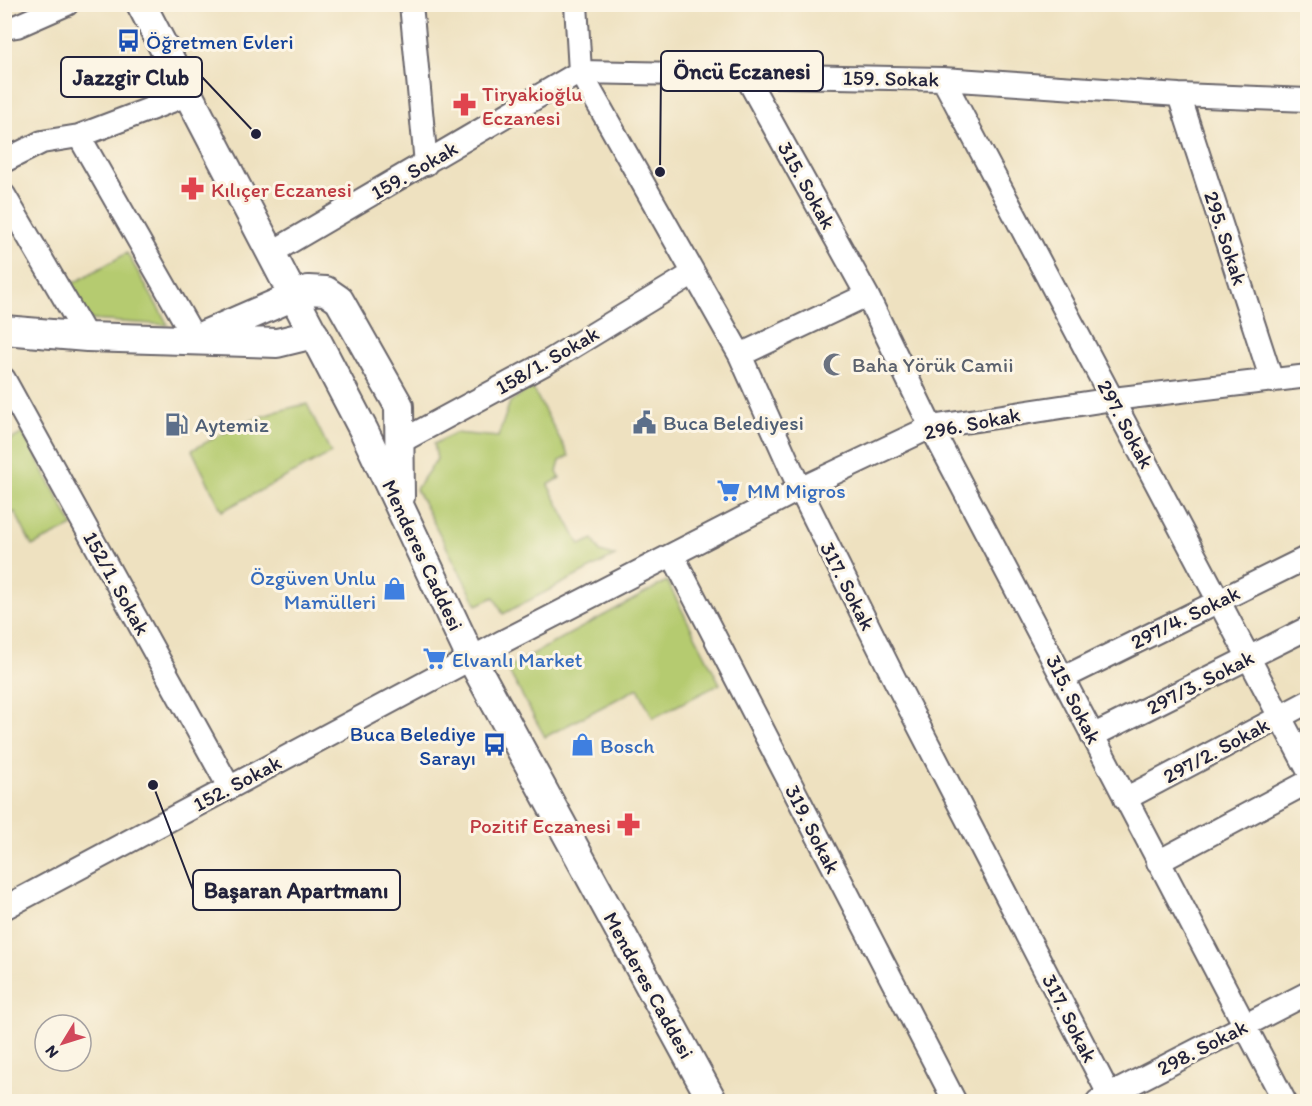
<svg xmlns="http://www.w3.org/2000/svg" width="1312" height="1106" viewBox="0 0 1312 1106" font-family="Itim,sans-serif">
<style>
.green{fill:#b5cb70;stroke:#6c7656;stroke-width:1.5}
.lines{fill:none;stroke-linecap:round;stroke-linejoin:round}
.minor-casing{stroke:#69656a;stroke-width:26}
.major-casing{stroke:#69656a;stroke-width:32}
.minor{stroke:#fff;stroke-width:22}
.major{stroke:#fff;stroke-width:28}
.labels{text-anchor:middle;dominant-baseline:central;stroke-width:6;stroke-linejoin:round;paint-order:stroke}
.transit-label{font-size:21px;fill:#164399;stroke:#fcf5e5;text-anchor:start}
.street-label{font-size:21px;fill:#22223b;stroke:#fcf5e5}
.health-label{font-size:21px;fill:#be3a42;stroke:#fcf5e5;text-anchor:start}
.worship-label{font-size:21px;fill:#5b616d;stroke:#fcf5e5;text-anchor:start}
.service-label{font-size:21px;fill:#4e5e75;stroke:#fcf5e5;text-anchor:start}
.shop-label{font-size:21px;fill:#366cbe;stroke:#fcf5e5;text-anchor:start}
.leader{fill:none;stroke:#22223b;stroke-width:2}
.callout-dot{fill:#22223b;stroke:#fcf5e5;stroke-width:2}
.callout{fill:#fcf5e5;stroke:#22223b;stroke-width:2}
.callout-label{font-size:22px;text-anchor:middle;font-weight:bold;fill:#22223b}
</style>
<rect width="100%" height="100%" fill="#fcf5e5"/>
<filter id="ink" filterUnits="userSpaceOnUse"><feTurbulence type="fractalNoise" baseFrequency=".0167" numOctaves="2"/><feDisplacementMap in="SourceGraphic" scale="12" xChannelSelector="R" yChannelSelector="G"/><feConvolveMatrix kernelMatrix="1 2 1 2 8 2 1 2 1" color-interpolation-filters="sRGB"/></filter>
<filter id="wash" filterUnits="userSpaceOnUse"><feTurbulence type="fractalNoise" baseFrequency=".008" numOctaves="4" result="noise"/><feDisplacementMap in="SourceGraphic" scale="24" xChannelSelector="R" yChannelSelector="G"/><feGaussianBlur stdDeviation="1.35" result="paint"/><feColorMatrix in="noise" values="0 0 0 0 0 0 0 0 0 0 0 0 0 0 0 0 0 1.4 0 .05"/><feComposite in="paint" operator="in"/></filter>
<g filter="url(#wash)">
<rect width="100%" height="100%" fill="#eee1c0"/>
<!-- green -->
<path class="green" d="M127,253L168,325L91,320L70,285Z
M532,387L569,456L560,461L557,472L560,478L548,485L580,545L593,539L600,552L615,556L503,614L494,597L477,605L416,489L437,459L434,444L455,433L498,437L510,402Z
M307,404L331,453L222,511L192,450C230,429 265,412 307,404Z
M23,433L73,526L32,546L15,512L5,517V443Z
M667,581L720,684L653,718L638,688L545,737L507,668Z"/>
</g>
<g filter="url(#ink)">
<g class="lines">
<defs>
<path id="minor" d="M411,4L426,164
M576,4L580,72L740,355L800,489L895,680L1113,1102
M4,28L17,26L67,4
M746,76L867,295L931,427L1285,1102
M943,79L1308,770
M1179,95L1272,381
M79,136L195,339
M4,161L42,142L79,136L187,95
M4,195L87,337
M271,253L580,72L943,79L1179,95L1308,100
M740,355L867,295
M4,379L229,787
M400,442L546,363L692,274
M673,556L955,1102
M1063,678L1308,557
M1092,736L1308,628
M1125,799L1308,702
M1158,862L1308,782
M4,908L502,642L800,489L931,427L1113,399L1308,376
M1098,1101L1308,993"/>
<path id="major" d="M141,4L364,431L471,658L713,1102
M4,330L87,337L277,343L314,334
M195,339L308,290L326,291L339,300L399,406L400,497"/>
</defs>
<!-- minor casing -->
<use href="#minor" class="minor-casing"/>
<!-- major casing -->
<use href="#major" class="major-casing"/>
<!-- minor -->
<use href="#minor" class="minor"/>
<!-- major -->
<use href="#major" class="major"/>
</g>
</g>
<!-- icons -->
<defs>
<symbol id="bus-bare" viewBox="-9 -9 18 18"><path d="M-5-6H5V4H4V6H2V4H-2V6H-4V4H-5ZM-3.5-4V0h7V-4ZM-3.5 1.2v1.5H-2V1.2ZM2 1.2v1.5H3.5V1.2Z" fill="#1a4fb4" stroke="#fcf5e5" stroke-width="2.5" paint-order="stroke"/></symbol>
<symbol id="pharmacy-bare" viewBox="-9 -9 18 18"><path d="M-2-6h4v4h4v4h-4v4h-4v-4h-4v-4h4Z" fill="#e0444e" stroke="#fcf5e5" stroke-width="2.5" paint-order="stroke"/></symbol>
<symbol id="mosque-bare" viewBox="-9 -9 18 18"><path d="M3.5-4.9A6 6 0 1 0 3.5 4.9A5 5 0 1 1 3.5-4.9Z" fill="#6b7280" stroke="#fcf5e5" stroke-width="2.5" paint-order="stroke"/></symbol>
<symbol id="civic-bare" viewBox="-9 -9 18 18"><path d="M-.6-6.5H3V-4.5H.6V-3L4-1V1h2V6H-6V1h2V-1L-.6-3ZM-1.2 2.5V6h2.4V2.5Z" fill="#5c6f8a" stroke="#fcf5e5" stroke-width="2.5" paint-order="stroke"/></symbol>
<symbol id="fuel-bare" viewBox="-9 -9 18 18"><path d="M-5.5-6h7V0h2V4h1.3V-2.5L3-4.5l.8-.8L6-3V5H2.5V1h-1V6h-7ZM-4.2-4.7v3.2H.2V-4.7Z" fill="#5c6f8a" stroke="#fcf5e5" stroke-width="2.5" paint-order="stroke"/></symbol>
<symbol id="supermarket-bare" viewBox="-9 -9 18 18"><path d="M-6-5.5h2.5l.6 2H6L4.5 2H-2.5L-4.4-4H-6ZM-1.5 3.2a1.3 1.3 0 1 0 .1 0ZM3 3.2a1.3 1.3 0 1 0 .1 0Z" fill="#3f7fe0" stroke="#fcf5e5" stroke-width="2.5" paint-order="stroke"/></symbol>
<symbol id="shop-bare" viewBox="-9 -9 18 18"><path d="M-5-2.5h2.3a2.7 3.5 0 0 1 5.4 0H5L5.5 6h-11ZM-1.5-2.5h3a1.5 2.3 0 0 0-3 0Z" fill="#3f7fe0" stroke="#fcf5e5" stroke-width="2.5" paint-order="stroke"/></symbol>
</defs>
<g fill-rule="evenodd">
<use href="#bus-bare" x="112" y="24" width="33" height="33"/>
<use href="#pharmacy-bare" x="448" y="88" width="33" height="33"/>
<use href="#pharmacy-bare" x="176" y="172" width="33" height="33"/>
<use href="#mosque-bare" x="818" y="348" width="33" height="33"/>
<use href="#civic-bare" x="628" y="406" width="33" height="33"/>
<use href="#fuel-bare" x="160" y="408" width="33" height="33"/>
<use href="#supermarket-bare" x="712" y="474" width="33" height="33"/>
<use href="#shop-bare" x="378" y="572" width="33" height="33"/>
<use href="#supermarket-bare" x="418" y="642" width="33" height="33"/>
<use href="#bus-bare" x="478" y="728" width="33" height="33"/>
<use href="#shop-bare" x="566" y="728" width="33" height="33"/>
<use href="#pharmacy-bare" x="612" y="808" width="33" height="33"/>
</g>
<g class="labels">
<!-- transit labels -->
<g class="transit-label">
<text x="146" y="41">Öğretmen Evleri</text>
<text x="476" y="733" text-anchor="end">Buca Belediye<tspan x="476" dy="24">Sarayı</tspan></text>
</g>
<!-- street labels -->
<g class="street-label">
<text transform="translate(891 78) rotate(1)">159. Sokak</text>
<text transform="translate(414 170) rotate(-30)">159. Sokak</text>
<text transform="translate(807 185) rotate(61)">315. Sokak</text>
<text transform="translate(1226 238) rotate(72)">295. Sokak</text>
<text transform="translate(547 360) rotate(-30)">158/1. Sokak</text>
<text transform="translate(972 423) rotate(-11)">296. Sokak</text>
<text transform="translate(1126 424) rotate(62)">297. Sokak</text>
<text transform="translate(423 555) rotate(65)">Menderes Caddesi</text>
<text transform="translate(117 583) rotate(61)">152/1. Sokak</text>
<text transform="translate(848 586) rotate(63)">317. Sokak</text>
<text transform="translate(1185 617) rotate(-26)">297/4. Sokak</text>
<text transform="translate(1200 682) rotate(-27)">297/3. Sokak</text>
<text transform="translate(1074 699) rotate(63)">315. Sokak</text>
<text transform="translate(1216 750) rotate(-28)">297/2. Sokak</text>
<text transform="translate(237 783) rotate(-28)">152. Sokak</text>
<text transform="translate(813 829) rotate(63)">319. Sokak</text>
<text transform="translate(649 985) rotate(61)">Menderes Caddesi</text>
<text transform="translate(1070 1018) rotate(63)">317. Sokak</text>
<text transform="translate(1202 1047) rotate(-27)">298. Sokak</text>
</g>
<!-- health labels -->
<g class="health-label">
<text x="482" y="93">Tiryakioğlu<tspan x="482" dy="24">Eczanesi</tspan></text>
<text x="211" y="189">Kılıçer Eczanesi</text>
<text x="611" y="825" text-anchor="end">Pozitif Eczanesi</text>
</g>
<!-- worship labels -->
<g class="worship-label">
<text x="852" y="364">Baha Yörük Camii</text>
</g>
<!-- service labels -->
<g class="service-label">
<text x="663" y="422">Buca Belediyesi</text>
<text x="195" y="424">Aytemiz</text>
</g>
<!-- shop labels -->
<g class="shop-label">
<text x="747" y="490">MM Migros</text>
<text x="376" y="577" text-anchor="end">Özgüven Unlu<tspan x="376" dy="24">Mamülleri</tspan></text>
<text x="452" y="659">Elvanlı Market</text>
<text x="600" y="745">Bosch</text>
</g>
</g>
<!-- callouts -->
<path class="leader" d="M660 172L661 71M256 134L202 77M153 785L193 890"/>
<g class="callout-dot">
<circle cx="660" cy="172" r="6"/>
<circle cx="256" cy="134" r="6"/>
<circle cx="153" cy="785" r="6"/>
</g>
<g class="callout">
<rect x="661" y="51" width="162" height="40" rx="6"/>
<rect x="61" y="57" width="141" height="40" rx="6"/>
<rect x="193" y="870" width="207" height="40" rx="6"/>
</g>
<g class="callout-label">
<text x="742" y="79">Öncü Eczanesi</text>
<text x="131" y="85">Jazzgir Club</text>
<text x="296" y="898">Başaran Apartmanı</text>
</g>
<!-- margin -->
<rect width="1312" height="1106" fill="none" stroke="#fcf5e5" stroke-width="24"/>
<!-- north arrow -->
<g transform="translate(63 1043) rotate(232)"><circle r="28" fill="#fcf5e5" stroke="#a5a1a1" stroke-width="1.5"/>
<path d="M0-4.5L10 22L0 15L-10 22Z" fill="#d1495b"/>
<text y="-9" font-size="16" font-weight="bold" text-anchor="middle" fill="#22223b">N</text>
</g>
</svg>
